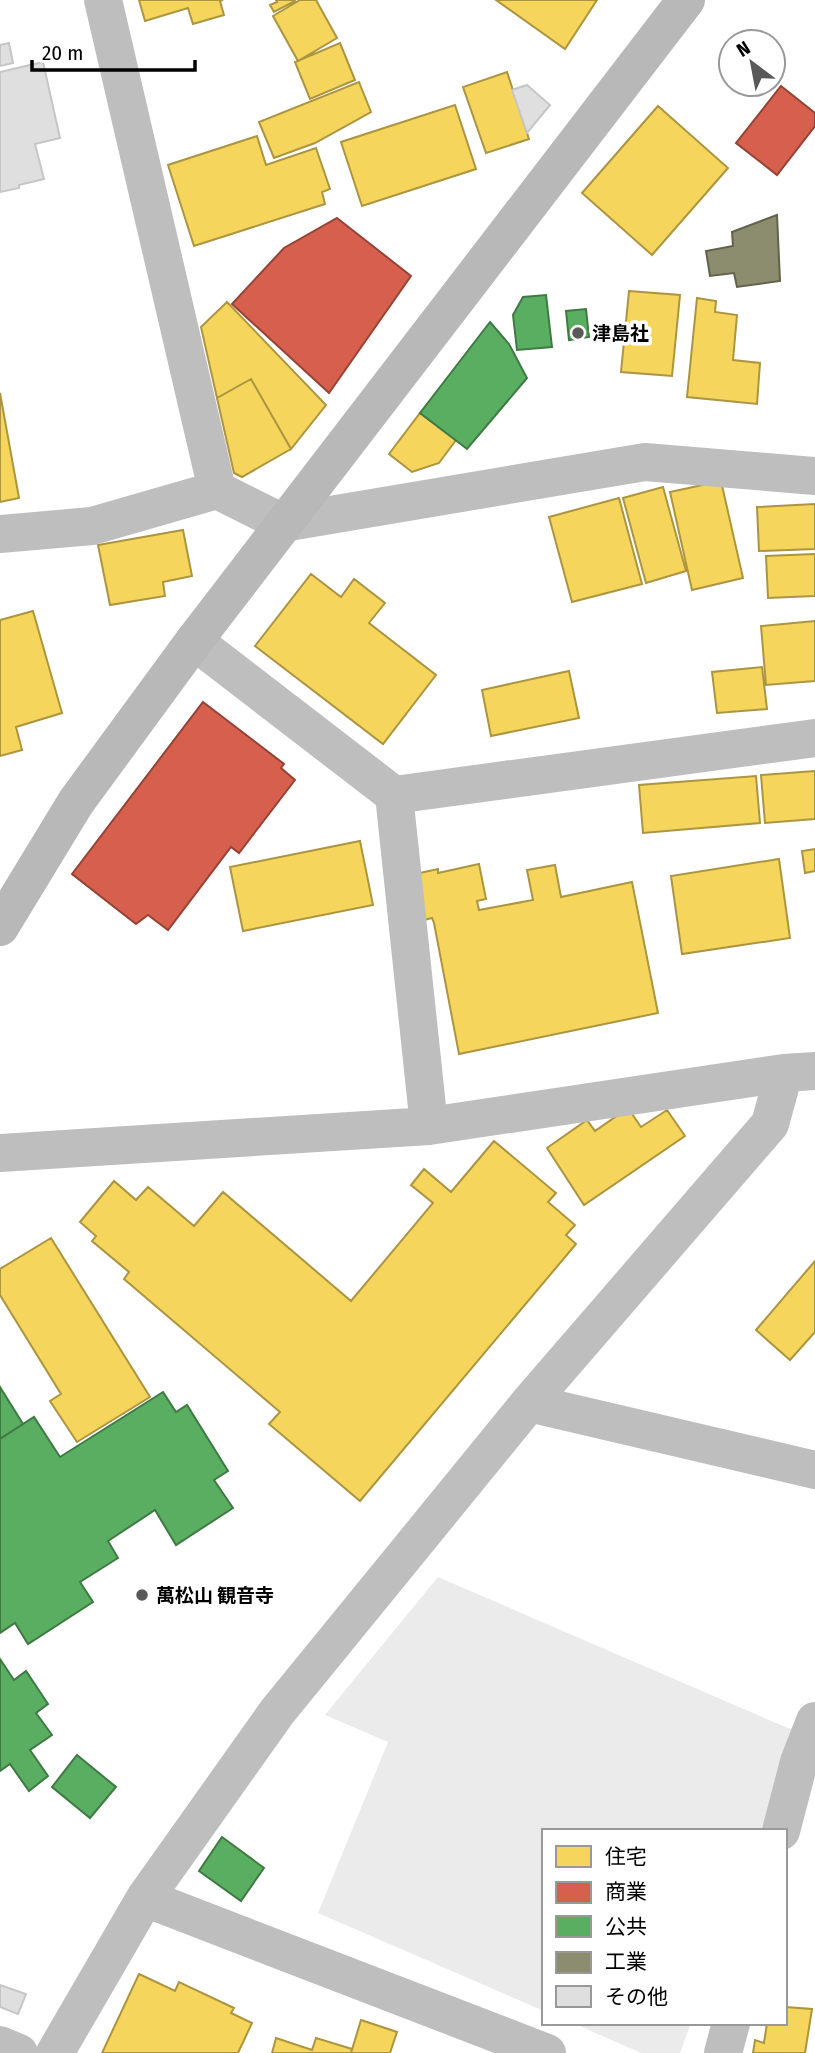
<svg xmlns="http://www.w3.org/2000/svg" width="815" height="2053" viewBox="0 0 815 2053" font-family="'Fira Sans Condensed','Noto Sans JP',sans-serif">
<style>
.green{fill:#ebebeb}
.homes{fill:#f6d55c;stroke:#ac9540;stroke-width:2}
.shops{fill:#d6604d;stroke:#964336;stroke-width:2}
.public{fill:#5aae61;stroke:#3f7a44;stroke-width:2}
.industry{fill:#8c8c6e;stroke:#62624d;stroke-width:2}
.building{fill:#dfdfdf;stroke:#c6c6c6;stroke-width:2}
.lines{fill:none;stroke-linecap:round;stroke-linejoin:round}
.street{stroke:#bebebe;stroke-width:38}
.secondary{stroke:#b8b8b8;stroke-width:38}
.poi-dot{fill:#595959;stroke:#fff;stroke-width:2.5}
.labels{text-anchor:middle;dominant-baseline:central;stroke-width:7;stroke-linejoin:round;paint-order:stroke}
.poi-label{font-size:19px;font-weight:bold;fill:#000;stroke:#fff;text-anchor:start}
</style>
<rect width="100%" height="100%" fill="#fff"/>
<!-- green -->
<path class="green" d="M438,1577L797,1732L761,1831H544V2011L318,1913L388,1742L325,1715Z
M573,2023H691L680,2053H641Z"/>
<!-- homes -->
<path class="homes" d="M139,0H223L220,1L224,15L193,24L188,8L145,21Z
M276,0H294L295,1L274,12L270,5L277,2Z
M300,0H316L337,38L298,61L273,16Z
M496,0H597L565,49Z
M340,43L355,80L310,99L295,62Z
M507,72L529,139L486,153L463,87Z
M359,82L371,112L315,143L274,158L259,122Z
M455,105L476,169L362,206L341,142Z
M658,106L728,168L652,255L582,193Z
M257,136L266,165L316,148L330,189L322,192L325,204L194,246L168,165Z
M629,291L680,295L672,376L621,372Z
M697,298L716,301L715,312L737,315L733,360L760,363L757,404L687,397Z
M227,302L326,405L291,449L251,379L217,398L201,327Z
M251,379L291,449L242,477L234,473L217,398Z
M0,393L19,498L0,502Z
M420,413L456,440L439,463L412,472L389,454Z
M721,481L743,578L692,590L670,492Z
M663,487L686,571L646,583L623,498Z
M619,498L642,584L572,602L549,517Z
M815,504V549L759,551L757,507Z
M183,530L192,576L163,582L165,596L110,605L98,545Z
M815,554V596L768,598L766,556Z
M311,574L341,597L354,579L385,603L369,623L436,675L383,744L255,646Z
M33,611L62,713L16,727L22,750L0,756V620Z
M815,621V681L766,685L761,626Z
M762,667L767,709L717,713L712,672Z
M569,671L579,718L491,736L482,690Z
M815,771V819L765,823L761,775Z
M756,776L760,823L643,833L639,785Z
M360,841L373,905L243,931L230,867Z
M815,849V871L805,873L802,851Z
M779,859L790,938L682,954L671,876Z
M479,864L486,899L477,901L479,910L533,900L527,870L555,865L561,897L632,882L658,1013L459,1054L434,923L432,918L424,920L415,874L438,869V873Z
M628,1108L641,1127L667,1110L685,1136L584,1205L547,1148L587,1120L595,1131Z
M494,1141L556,1193L548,1202L575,1225L566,1235L576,1244L360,1501L269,1424L280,1412L124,1279L129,1272L92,1241L96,1236L80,1222L114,1181L136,1200L148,1187L194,1226L223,1192L351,1301L433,1203L411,1185L424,1169L451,1192Z
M51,1238L150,1397L77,1442L50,1401L61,1394L0,1295V1269Z
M815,1261V1332L790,1360L756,1330Z
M139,1974L175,1991L179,1982L234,2008L231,2013L252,2023L238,2053H102Z
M785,2007L812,2009L805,2053H753L755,2040L764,2043L767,2023H785Z
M361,2020L397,2032L390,2053H351Z
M276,2038L312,2050L316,2038L352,2049L351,2053H272Z"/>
<!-- shops -->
<path class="shops" d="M781,86L815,113V126L777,175L736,143Z
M337,218L411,276L329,393L232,304L284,248Z
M203,702L284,764L281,768L295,780L239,853L231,847L168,930L148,915L136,924L72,874Z"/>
<!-- public -->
<path class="public" d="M546,295L552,347L517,350L513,315L523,297Z
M586,309L589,337L569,340L566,311Z
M490,322L509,344L527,378L467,449L420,413Z
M0,1387L23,1424L0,1439Z
M163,1392L176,1412L187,1405L228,1471L214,1480L233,1508L176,1545L155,1510L108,1541L118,1558L80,1582L93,1602L28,1644L15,1623L0,1633V1439L34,1417L60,1457Z
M0,1659L14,1680L26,1671L48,1704L36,1713L52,1735L30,1750L48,1776L29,1791L10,1764L0,1771Z
M77,1755L116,1787L90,1818L52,1787Z
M222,1837L264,1868L241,1901L199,1871Z"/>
<!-- industry -->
<path class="industry" d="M777,215L780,281L737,287L734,273L710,276L706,251L733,246L732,232Z"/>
<!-- building -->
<path class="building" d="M9,43L13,63L0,66V45Z
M43,62L60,138L35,144L44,179L19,185V188L0,192V72Z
M527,85L550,105L527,133L512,90Z
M0,1985L26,1994L18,2014L0,2007Z"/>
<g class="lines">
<!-- street -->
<path class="street" d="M103,0L217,490
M0,534L92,526L217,490L283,523L645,462L815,476
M194,641L394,795L429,1126
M394,795L815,738
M0,1153L429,1126L784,1073L815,1071
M529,1403L815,1470
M781,1831L799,1762L815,1721
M145,1898L547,2053
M0,2045L19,2053
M55,2053L145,1898L277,1712L529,1403L770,1124L784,1073
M723,2053L731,2023"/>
<!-- secondary -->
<path class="secondary" d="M0,927L76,802L194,641L686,0"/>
</g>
<!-- markers -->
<g class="poi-dot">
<circle cx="578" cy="333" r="7"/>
<circle cx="142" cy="1595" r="7"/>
</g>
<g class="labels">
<!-- poi labels -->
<g class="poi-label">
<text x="592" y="333">津島社</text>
<text x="156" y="1595">萬松山 観音寺</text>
</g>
</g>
<!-- legend -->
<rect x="542" y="1829" width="245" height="196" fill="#ffffff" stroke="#999999" stroke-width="2"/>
<rect x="556" y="1846" width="35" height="21" fill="#f6d55c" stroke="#999999" stroke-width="2"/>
<text x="605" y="1864" font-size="21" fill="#000000">住宅</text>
<rect x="556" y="1882" width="35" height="21" fill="#d6604d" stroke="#999999" stroke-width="2"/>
<text x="605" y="1899" font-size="21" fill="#000000">商業</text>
<rect x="556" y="1916" width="35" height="21" fill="#5aae61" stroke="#999999" stroke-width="2"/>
<text x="605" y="1934" font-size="21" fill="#000000">公共</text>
<rect x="556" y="1952" width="35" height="21" fill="#8c8c6e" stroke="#999999" stroke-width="2"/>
<text x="605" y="1969" font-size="21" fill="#000000">工業</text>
<rect x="556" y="1986" width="35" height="21" fill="#dfdfdf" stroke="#999999" stroke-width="2"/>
<text x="605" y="2004" font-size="21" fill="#000000">その他</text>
<!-- north arrow -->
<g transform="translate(752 63) rotate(328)"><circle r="33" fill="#ffffff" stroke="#999999" stroke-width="2"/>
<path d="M0-5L12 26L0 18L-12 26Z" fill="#595959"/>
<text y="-10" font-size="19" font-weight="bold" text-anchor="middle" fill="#000000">N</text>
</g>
<!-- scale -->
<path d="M32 60v10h163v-10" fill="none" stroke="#000000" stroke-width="3.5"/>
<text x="42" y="60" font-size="21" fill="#000000" stroke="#ffffff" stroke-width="5" paint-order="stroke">20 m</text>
</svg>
